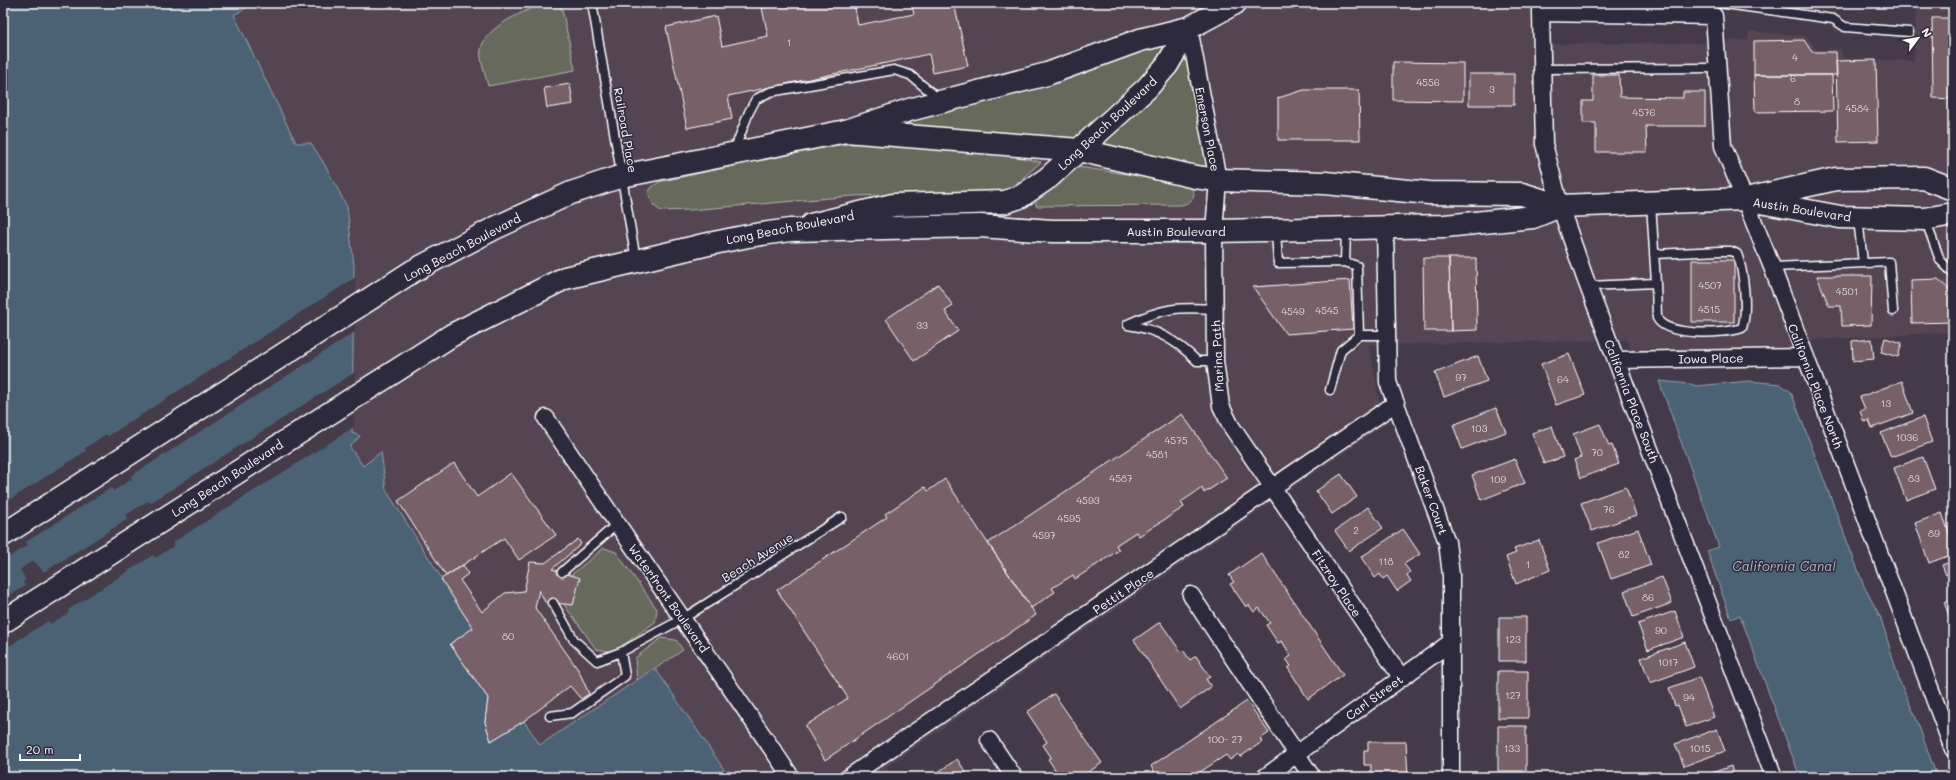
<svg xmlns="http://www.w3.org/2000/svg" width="1956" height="780" viewBox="0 0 1956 780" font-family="Mali,sans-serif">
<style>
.built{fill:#544553}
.green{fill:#66695b;stroke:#b2b4ad}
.water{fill:#4b6275;stroke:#93a1ac}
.pier{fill:#453a4a}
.building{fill:#786068;stroke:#fff}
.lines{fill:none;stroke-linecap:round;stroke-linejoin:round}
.lane-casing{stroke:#fff;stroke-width:11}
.street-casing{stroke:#fff;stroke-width:19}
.secondary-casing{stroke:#fff;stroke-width:25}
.primary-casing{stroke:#fff;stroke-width:25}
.lane{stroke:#2f2a3d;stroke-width:8}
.street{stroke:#2f2a3d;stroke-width:16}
.secondary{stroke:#2f2a3d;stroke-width:22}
.primary{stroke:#2f2a3d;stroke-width:22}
.labels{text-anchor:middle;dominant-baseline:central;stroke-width:3;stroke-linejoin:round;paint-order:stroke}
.number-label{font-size:10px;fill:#ddd7d9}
.street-label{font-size:12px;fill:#fff;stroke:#2f2a3d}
.water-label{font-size:13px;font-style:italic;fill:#aeb8c1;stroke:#2f2a3d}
</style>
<rect width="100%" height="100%" fill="#453a4a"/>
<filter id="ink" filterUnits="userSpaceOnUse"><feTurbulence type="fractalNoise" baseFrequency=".025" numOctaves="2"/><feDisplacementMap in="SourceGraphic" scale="8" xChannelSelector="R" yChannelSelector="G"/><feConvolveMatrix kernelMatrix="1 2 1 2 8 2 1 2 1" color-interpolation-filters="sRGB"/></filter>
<g filter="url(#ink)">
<!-- built -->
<path class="built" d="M255,3H1538L1540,44L1696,43L1748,40L1749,31L1807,36L1817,50L1841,49L1843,58L1914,61L1916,7L1953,5V332L1796,341L1795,353L1633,354L1627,340L1369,345L1384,425L886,767L893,777H729L655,668L540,745L491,741L485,722L488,698L450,644L473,628L386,490L381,452L363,466L350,447L352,433L354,266L234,15Z"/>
<!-- green -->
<path class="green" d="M546,3H558L562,9L575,70L488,86C486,76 479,60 481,50C484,26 527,10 546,3Z
M1178,36L1163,61L1076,139L874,126Z
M1186,43L1210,175L1089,147Z
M889,141L964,146L1041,162L1012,187L997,192L853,196L690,210L661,211L654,206L648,193L652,187L659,182L827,146Z
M1071,166L1182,182C1198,187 1198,202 1181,205L1036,206V194Z
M604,548L616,552L657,609L655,622L614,652L596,649L563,603L571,575Z
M661,638L676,640L683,650L637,681L635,658Z"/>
<!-- water -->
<path class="water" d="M3,3H255L234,15L296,143H311L326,167L347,207L354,266L352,433L360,436L350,447L363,466L381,452L386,490L473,628L450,644L488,698L485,722L491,741L524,721L540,745L655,668L729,777H3Z
M1659,381L1690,384L1697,386L1749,381L1780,384L1791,392L1864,586L1881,618L1899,680L1916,718L1937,777H1800L1740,615L1731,619L1707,551L1719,547Z"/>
<!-- pier -->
<path class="pier" d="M356,277L355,332L131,476L132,479L113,491L111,488L26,542L28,545L8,558L7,555L3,557V504L86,451L85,448L106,434L108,436Z
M355,372L354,427L172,543L174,546L155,558L153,555L68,610L69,613L50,624L48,621L3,650V599L25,586L23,582L26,580L20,570L26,565L34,561L44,572L128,519L126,515L148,501L150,503Z"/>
<!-- building -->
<path class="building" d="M785,3H854L858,25L914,14L911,3H954L968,66L933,73L929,54L728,96L732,119L687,128L666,27L716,16L722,46L768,36L762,8Z
M1932,18H1953V99L1933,98Z
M1804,40L1812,52H1836L1837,75H1754V41Z
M1876,60L1878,141L1838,142L1836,61Z
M1393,62L1463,63V101L1393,100Z
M1469,74H1514V105H1469Z
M1593,75H1619L1620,97L1683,98V92H1705V126H1646L1647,152H1596V123H1583V101H1593Z
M1754,75H1832L1833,111L1755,112Z
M570,84L573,104L547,108L544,88Z
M1304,90H1359L1360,140H1278V98Z
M1423,258H1449L1451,331H1424Z
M1449,258H1476L1477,330L1451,331Z
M1692,260H1734V322H1692Z
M1817,276H1872L1871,325L1842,326L1841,306H1829Z
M1938,279L1953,293V322L1912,323L1911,280Z
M1350,280L1353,329L1286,334L1253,287Z
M938,284L953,306L945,311L958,331L914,361L886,319Z
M1885,338L1902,343L1898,357L1881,352Z
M1872,339L1874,359L1853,361L1852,341Z
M1569,354L1585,395L1556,405L1541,364Z
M1478,356L1487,381L1444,397L1435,373Z
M1902,381L1913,413L1872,428L1869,420L1864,422L1860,411L1865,409L1860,397Z
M1496,408L1506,432L1462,449L1453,425Z
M1182,414L1227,478L1204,493L1202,488L1181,502L1184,507L1139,536L1136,532L1116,545L1119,550L1075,579L1073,575L1052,588L1055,592L1031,608L988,543Z
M1923,417L1932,442L1891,457L1881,433Z
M1600,424L1609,446L1612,445L1619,464L1581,478L1574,460L1581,457L1573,434Z
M1552,426L1563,457L1544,464L1532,433Z
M1923,457L1935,489L1906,500L1894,468Z
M1515,459L1525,483L1481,500L1472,475Z
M454,463L477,497L511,473L556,535L519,560L504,538L446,576L398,501Z
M1341,474L1357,497L1332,514L1316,491Z
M945,479L1036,615L825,760L805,726L848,698L777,590L887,517L885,514L925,487L928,491Z
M1626,487L1636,515L1592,531L1581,503Z
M1368,507L1383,528L1349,551L1335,531Z
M1942,513L1953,544V554L1929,563L1915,523Z
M1403,529L1420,554L1404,564L1410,572L1407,575L1411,581L1397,591L1387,576L1383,579L1380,574L1375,578L1361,557Z
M1638,529L1651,565L1611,579L1598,543Z
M578,539L581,544L552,569L580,578L573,605L545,602L539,590L535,608L579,671L589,694L581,699L570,686L524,721L491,741L485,722L488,698L450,644L473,628L441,579L463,565L468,574L460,580L482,612L505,593L524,591L530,562L545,563Z
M1539,540L1550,570L1516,584L1506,557L1516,553L1514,549Z
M1261,553L1343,675L1308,699L1288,668L1291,666L1286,659L1291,656L1282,641L1278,643L1266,625L1270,623L1259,608L1254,612L1249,605L1246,607L1230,584L1234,582L1229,575Z
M1953,561V572L1946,575L1942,565Z
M1662,577L1672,603L1633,617L1624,591Z
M1953,599V627L1944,602Z
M1675,611L1684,637L1648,650L1638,624Z
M1499,617H1526V661H1499Z
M1160,622L1181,652L1183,650L1190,660L1196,656L1210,677L1206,679L1211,687L1180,709L1134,640Z
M1685,642L1694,667L1650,683L1641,658Z
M1498,671H1528V718H1498Z
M1699,677L1714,717L1686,727L1678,705L1675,706L1669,688Z
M1054,694L1102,763L1081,777H1060L1048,759L1051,757L1043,745L1047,742L1027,712Z
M1247,701L1269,733L1260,739L1262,742L1240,757L1238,754L1230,760L1226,755L1197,774L1199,777H1146L1154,772L1151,766Z
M1498,726H1526V771H1498Z
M1717,729L1725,751L1684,766L1675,744Z
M1368,742H1406L1408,777H1371V765H1364V750H1368Z
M957,759L969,777H931Z
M1731,766L1734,777H1701Z"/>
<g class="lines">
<defs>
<path id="lane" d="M592,3L636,260
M1718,3L1833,19L1845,27L1909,32
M1542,69L1718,68
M734,151L749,112L756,99L770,92L894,70L910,75L939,99
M1858,218L1863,263
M1925,219L1940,260L1953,273
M1276,231L1278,263L1345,262L1357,266L1359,335L1341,350L1330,390
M1654,254L1721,251H1731L1737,254C1744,271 1748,311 1742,328C1725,334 1666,337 1657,318L1656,283
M1345,262L1346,229
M1772,267L1889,262L1893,311
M1588,286L1656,283L1651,203
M1128,324C1163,308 1176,307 1214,309
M1128,325C1157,329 1177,341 1197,361H1215
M1359,335H1387
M562,572L617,524
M553,603L574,640L597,661L621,652L684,618L842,517
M550,716L572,713L625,676L621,652"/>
<path id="street" d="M1541,3V13L1714,16L1723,146L1772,267L1953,749
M1541,13L1544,144L1560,206L1585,278L1774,777
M1189,28L1218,180L1214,231L1215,361L1221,406L1231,426L1401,677
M1385,227L1388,382L1447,542L1451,575V777
M1617,360L1806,357
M546,418C626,539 710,657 791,777
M1191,595L1312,777
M989,740L1014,777
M849,777L1396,403
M1265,777L1451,642"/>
<path id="secondary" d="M846,131L909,110L1047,74L1140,40L1189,28L1235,3
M811,225L893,205L1005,202L1020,197L1048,178L1147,88L1167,65L1189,28"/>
<path id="primary" d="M1755,201L1840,217L1925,219L1953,214
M3,535L413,271L495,228L571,193L622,176L846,131L1079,150L1195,177L1218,180L1325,183L1429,193L1522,194L1560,206L1746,199L1836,179L1924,178L1953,189
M3,622L452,335L565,278L704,245L748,236L790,230L980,226L1052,231H1214L1445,226L1533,217L1560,206"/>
</defs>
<!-- lane casing -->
<use href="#lane" class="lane-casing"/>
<!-- street casing -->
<use href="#street" class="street-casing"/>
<!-- secondary casing -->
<use href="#secondary" class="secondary-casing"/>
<!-- primary casing -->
<use href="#primary" class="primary-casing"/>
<!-- lane -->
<use href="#lane" class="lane"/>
<!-- street -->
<use href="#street" class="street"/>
<!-- secondary -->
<use href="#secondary" class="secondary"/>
<!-- primary -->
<use href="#primary" class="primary"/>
</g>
</g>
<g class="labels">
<!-- number labels -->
<g class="number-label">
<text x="789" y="42">1</text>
<text x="1795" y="57">4</text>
<text x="1793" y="78">6</text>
<text x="1428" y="82">4556</text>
<text x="1492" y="89">3</text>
<text x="1797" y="101">8</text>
<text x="1857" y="108">4584</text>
<text x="1644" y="112">4576</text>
<text x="1710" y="285">4507</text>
<text x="1847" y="291">4501</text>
<text x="1709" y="309">4515</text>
<text x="1327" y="310">4545</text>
<text x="1293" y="311">4549</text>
<text x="922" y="325">33</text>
<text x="1461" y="377">97</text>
<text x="1563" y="379">64</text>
<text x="1886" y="403">13</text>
<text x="1479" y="428">103</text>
<text x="1907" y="437">1036</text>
<text x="1176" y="440">4575</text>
<text x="1597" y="452">70</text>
<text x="1157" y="454">4581</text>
<text x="1121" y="478">4587</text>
<text x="1914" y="478">83</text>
<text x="1498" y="479">109</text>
<text x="1088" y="500">4593</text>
<text x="1609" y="509">76</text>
<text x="1069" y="518">4595</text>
<text x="1356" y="530">2</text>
<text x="1934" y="533">89</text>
<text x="1044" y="535">4597</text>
<text x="1624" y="554">82</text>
<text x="1386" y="561">118</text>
<text x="1528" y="564">1</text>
<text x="1648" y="597">86</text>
<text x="1661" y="630">90</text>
<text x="508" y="636">80</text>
<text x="1513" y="639">123</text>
<text x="898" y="656">4601</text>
<text x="1668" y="662">1017</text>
<text x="1513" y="695">127</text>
<text x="1689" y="697">94</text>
<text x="1225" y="739">100- 27</text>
<text x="1512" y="748">133</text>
<text x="1700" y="748">1015</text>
</g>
<!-- street labels -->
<g class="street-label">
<text transform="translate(1107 123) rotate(-43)">Long Beach Boulevard</text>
<text transform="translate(1208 129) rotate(79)">Emerson Place</text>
<text transform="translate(626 130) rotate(80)">Railroad Place</text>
<text transform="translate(1802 209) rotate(9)">Austin Boulevard</text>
<text transform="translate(790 227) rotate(-11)">Long Beach Boulevard</text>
<text x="1176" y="231">Austin Boulevard</text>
<text transform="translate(462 247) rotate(-28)">Long Beach Boulevard</text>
<text transform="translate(1217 356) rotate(-93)">Marina Path</text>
<text transform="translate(1711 358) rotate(-1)">Iowa Place</text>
<text transform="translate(1816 386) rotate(69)">California Place North</text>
<text transform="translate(1632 401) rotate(69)">California Place South</text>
<text transform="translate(227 478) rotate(-33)">Long Beach Boulevard</text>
<text transform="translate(1432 500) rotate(70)">Baker Court</text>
<text transform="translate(757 557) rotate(-32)">Beach Avenue</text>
<text transform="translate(1337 583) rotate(56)">Fitzroy Place</text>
<text transform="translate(1123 591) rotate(-34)">Pettit Place</text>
<text transform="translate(669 598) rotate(55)">Waterfront Boulevard</text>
<text transform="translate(1374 697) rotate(-36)">Carl Street</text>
</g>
<!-- water labels -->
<g class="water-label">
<text x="1784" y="565">California Canal</text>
</g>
</g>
<!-- margin -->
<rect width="1956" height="780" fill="none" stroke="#2f2a3d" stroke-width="16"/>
<rect x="8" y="8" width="1940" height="764" fill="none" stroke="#fff" stroke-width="1.5" filter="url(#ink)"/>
<!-- north arrow -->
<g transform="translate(1918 38) rotate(58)" stroke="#2f2a3d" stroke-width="3" paint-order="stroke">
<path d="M0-3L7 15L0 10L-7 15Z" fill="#ffffff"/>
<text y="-6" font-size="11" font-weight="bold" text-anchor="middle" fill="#ffffff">N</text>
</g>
<!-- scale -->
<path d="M20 754v6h60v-6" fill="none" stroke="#ffffff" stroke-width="2"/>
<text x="26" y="754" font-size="12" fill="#ffffff" stroke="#2f2a3d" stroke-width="3" paint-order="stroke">20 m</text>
</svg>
